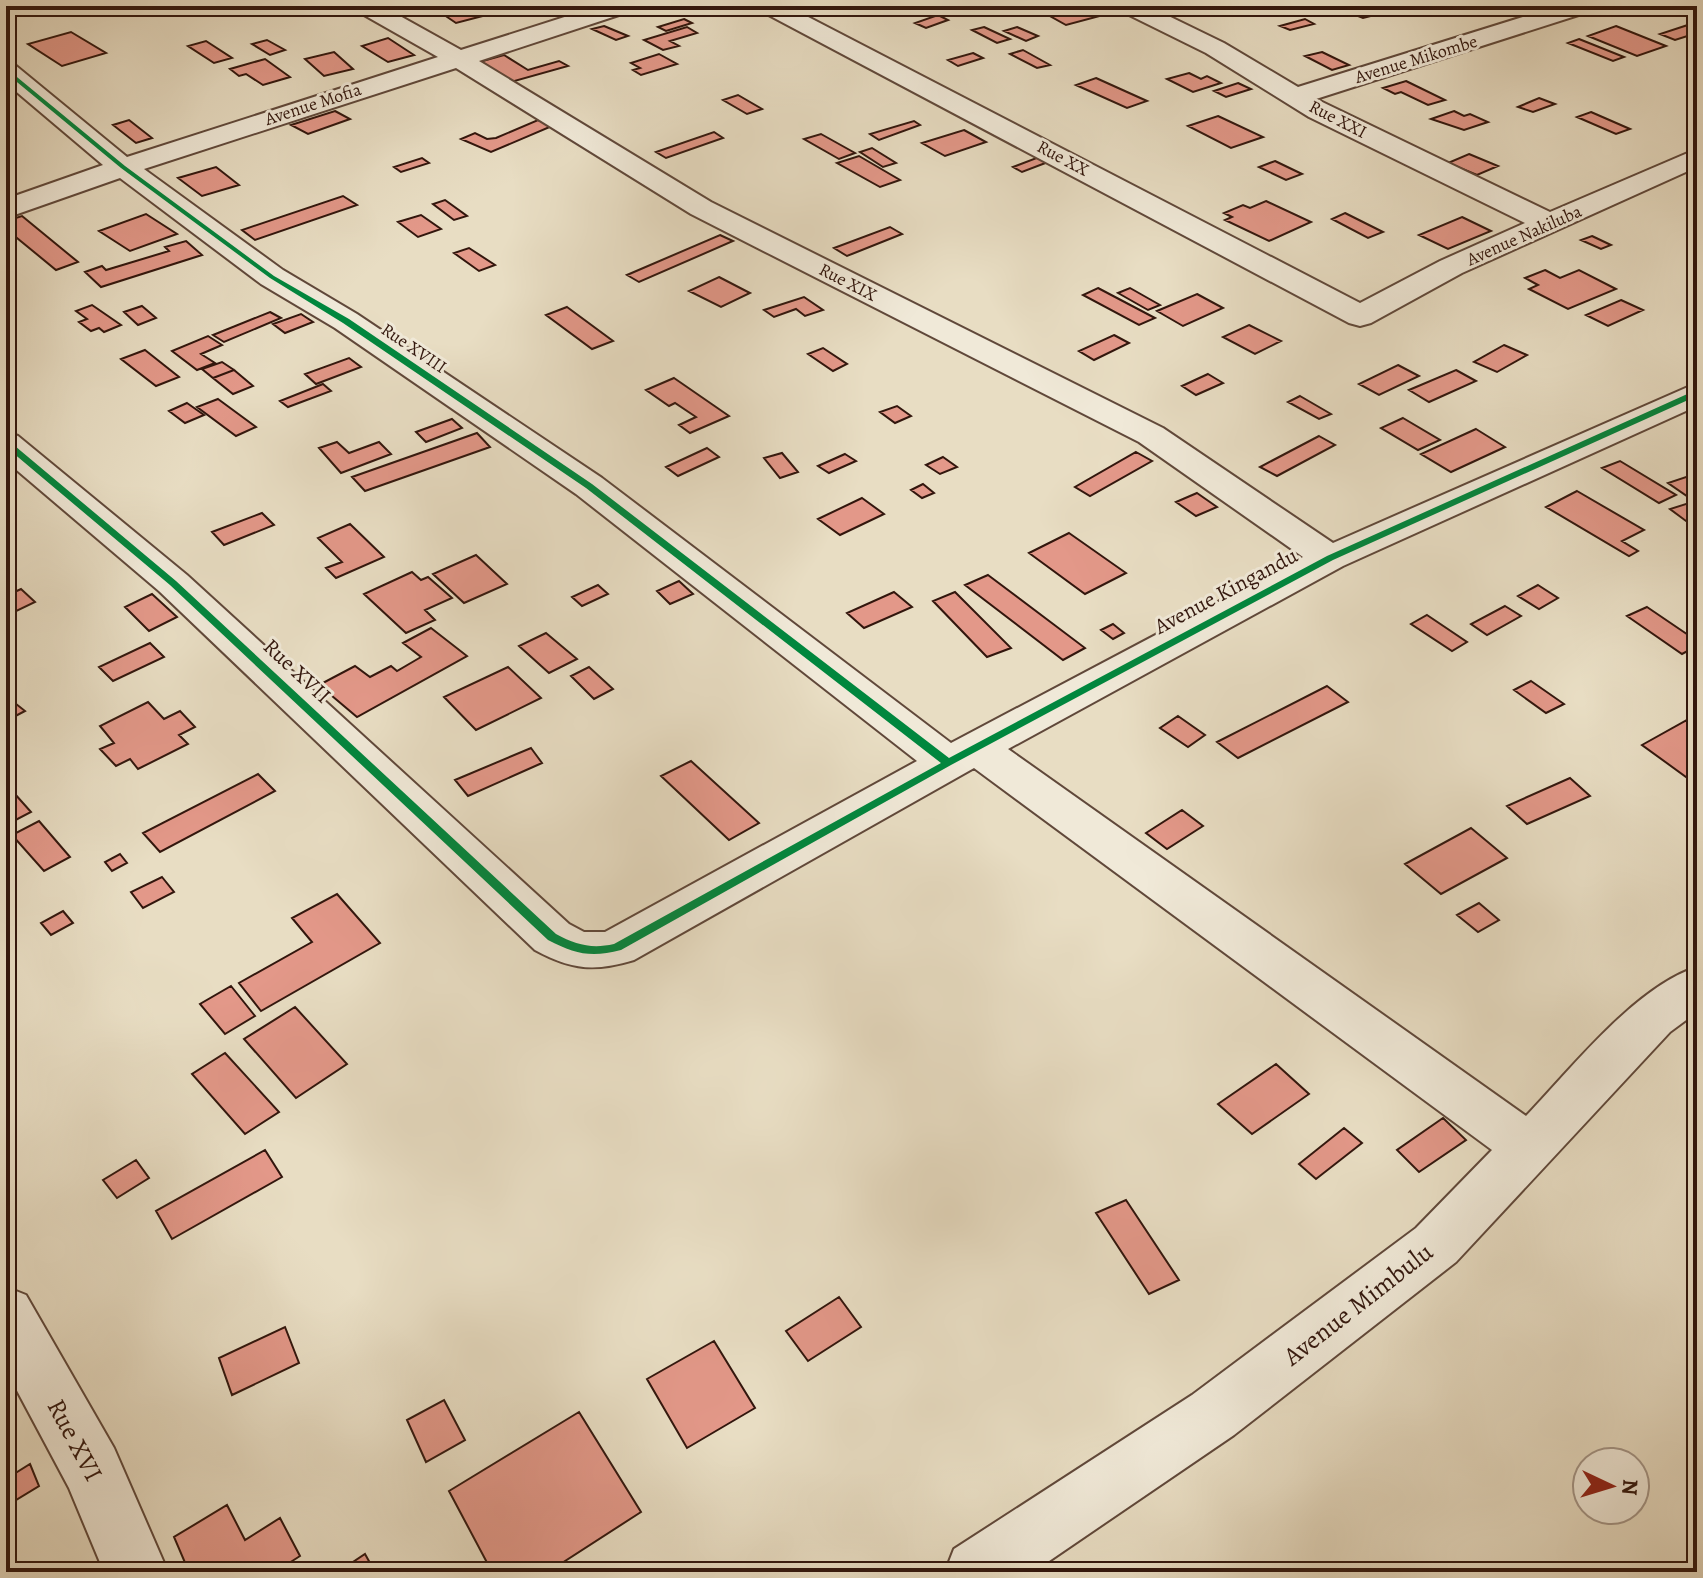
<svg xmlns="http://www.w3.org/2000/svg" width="1703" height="1578" viewBox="0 0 1703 1578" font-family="Alegreya,serif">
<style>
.building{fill:#e39889;stroke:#32160d;stroke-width:2}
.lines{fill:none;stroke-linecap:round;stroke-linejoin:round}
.minor-casing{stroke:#60483a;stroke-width:4}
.minor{fill:#f0e9d8;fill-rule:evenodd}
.cycleway-casing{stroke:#f0e9d8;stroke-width:5}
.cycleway{fill:#00873e;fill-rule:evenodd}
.labels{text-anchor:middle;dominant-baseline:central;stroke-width:6;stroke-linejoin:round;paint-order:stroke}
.far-street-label{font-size:18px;fill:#32160d;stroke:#f0e9d8}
.street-label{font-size:22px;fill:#32160d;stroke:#f0e9d8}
.near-street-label{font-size:26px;fill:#32160d;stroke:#f0e9d8}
</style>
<rect width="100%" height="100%" fill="#e8ddc3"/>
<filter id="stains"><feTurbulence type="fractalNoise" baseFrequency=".0025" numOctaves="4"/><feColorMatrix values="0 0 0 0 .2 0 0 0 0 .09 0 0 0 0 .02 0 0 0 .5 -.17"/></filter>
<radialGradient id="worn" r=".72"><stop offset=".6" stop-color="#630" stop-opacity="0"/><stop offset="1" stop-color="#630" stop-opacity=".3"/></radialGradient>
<!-- building -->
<path class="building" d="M431,6H521L456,23Z
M1089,6H1097L1111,13L1066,25L1050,16Z
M1358,6H1378L1369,9L1379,14L1363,18L1350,13L1364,9Z
M938,15L948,20L926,28L915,23Z
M684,19L692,23L666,31L658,27Z
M1305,19L1314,24L1290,30L1280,26Z
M1697,22V33L1675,40L1660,34Z
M604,26L628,36L616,40L592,29Z
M1616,26L1666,46L1637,56L1588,36Z
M687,27L697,33L670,41L679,46L663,50L644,40Z
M984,27L1010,39L997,43L972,30Z
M1017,27L1038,36L1026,41L1004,31Z
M71,32L106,53L62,66L28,44Z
M388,38L414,55L388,62L362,46Z
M1579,39L1624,57L1613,61L1568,43Z
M267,40L285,50L270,55L252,44Z
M206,41L232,58L214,63L188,46Z
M1023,50L1050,65L1037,68L1010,54Z
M334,52L353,69L324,76L305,59Z
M1322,52L1349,65L1332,70L1305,56Z
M973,53L983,58L958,66L948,60Z
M659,54L677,64L641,75L633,70L640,68L631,63Z
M504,55L528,70L559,61L568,66L511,82L479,62Z
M265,59L290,77L263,85L246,74L239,76L230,69Z
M1189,73L1201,79L1207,76L1221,83L1193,92L1167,79Z
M1096,78L1147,101L1127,108L1076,85Z
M1406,81L1445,100L1428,105L1401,92L1395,94L1383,88Z
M1238,83L1251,89L1226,97L1214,91Z
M738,95L762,109L747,114L723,100Z
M1539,98L1555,104L1533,112L1518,107Z
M335,111L350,119L308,134L291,125Z
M1454,111L1464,116L1470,114L1488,122L1464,130L1431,119Z
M1591,112L1630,129L1616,134L1577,117Z
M1218,116L1263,137L1231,148L1188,126Z
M129,120L152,138L136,143L113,125Z
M538,120L552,126L491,152L461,139L475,133L487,139L496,138Z
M914,121L920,125L879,140L870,134Z
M964,130L986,142L945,156L922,143Z
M714,132L723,138L666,158L656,152Z
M821,134L855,153L839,159L804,139Z
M872,148L896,163L883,167L860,152Z
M1469,154L1498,166L1477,175L1448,163Z
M859,156L900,180L880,187L837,163Z
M1039,157L1048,162L1022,172L1013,167Z
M422,158L429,163L401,172L394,167Z
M1275,161L1302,174L1286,180L1259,167Z
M216,167L239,185L202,196L178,178Z
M343,196L357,205L255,240L242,230Z
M445,200L467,216L454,220L433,204Z
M1266,201L1311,222L1269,241L1225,220L1232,217L1224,213L1243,205L1250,208Z
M1345,213L1383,232L1368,238L1332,219Z
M146,214L177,234L130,251L99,231Z
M421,215L441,229L418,237L398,222Z
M22,216L78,262L56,270L6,229V221Z
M1462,217L1491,231L1448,249L1419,235Z
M890,227L902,234L847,256L834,248Z
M720,235L733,241L639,282L627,275Z
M1592,236L1611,245L1601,249L1581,240Z
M186,241L202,255L101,287L85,272L102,266L106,270L169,251L165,247Z
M469,248L495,265L479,271L454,253Z
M1545,270L1560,278L1579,270L1616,289L1568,309L1529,289L1538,285L1525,278Z
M719,277L750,293L721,307L689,291Z
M1098,288L1155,318L1139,325L1083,295Z
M1130,288L1160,305L1148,310L1118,293Z
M1197,294L1223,308L1183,326L1157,311Z
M804,297L823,310L805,316L796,309L774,317L764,310Z
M1621,300L1643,310L1608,326L1586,315Z
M92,305L121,325L104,332L99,328L91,331L79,322L87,319L76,311Z
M142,306L156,318L138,325L124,312Z
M567,307L613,341L592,349L546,315Z
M270,312L281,318L224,342L213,335Z
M301,314L313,322L285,333L273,324Z
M1249,325L1281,341L1255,354L1223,337Z
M1114,335L1129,343L1094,360L1079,351Z
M208,336L222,345L201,354L215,363L197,370L172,351Z
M1504,345L1527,355L1497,372L1474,362Z
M823,348L847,364L833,371L808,354Z
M145,350L179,377L156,386L121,359Z
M349,358L361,367L316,384L305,374Z
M222,362L234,370L213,378L202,369Z
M1398,365L1419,376L1379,395L1359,384Z
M234,370L253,386L233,394L213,378Z
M1456,370L1476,381L1429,402L1409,390Z
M1208,374L1223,383L1196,395L1182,386Z
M674,378L729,416L690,433L679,425L696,417L675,403L669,406L646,390Z
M323,384L331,391L288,407L280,401Z
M1300,396L1331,414L1319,419L1288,402Z
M218,399L256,427L236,436L197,407Z
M187,403L204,415L185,423L169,411Z
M897,406L911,416L895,423L880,412Z
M1403,418L1440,440L1418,450L1381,428Z
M452,419L462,428L426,442L416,432Z
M1476,429L1505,447L1451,472L1421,454Z
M477,433L490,447L365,491L352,477Z
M1319,436L1335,445L1277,476L1260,467Z
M337,442L349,453L379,442L391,454L341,473L319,448Z
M707,448L719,457L678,476L666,467Z
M1136,452L1152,461L1090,496L1075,487Z
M782,453L798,472L780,478L764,458Z
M845,454L856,461L829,473L818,466Z
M943,457L957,467L940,474L926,465Z
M1620,461L1676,495L1659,503L1602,468Z
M1689,476L1697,481V503L1668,483Z
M923,484L934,493L922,498L911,490Z
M1577,491L1644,530L1622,541L1638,551L1629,556L1546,507Z
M1197,493L1217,507L1196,516L1176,502Z
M862,498L884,514L840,535L818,519Z
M1689,503L1697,509V517L1686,521L1670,509Z
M262,513L274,525L224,545L212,532Z
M350,524L384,557L336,578L326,568L342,562L318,538Z
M1069,533L1126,573L1085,594L1029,553Z
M476,555L507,584L464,603L433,574Z
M412,572L421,580L428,577L452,598L425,610L435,620L406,633L364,594Z
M988,575L1085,648L1063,660L965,585Z
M679,581L693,594L670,604L657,591Z
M598,585L608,594L582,606L572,597Z
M1538,585L1558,598L1539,609L1518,596Z
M21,589L35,602L6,616V596Z
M894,592L912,607L864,628L847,613Z
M955,592L1011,648L987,657L933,601Z
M152,594L177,617L149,631L125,607Z
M1505,606L1521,616L1487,635L1471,624Z
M1647,607L1697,641V646L1682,654L1627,616Z
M1427,615L1467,642L1452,651L1411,624Z
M1113,624L1124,633L1113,639L1101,630Z
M431,628L467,656L357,717L319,685L355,666L370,677L391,666L397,671L421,657L403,643Z
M546,633L577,659L549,673L519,646Z
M150,643L164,657L113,681L99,667Z
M508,667L541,698L476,730L444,697Z
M589,667L613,689L594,699L571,676Z
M1531,681L1564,704L1546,713L1514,690Z
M1327,686L1348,702L1238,758L1217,742Z
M6,696L25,711L6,721Z
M148,702L164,719L180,711L195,727L179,735L188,744L138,769L130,759L116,766L100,749L114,743L100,726Z
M1178,716L1205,735L1188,747L1160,728Z
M1687,720L1697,727V785L1642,745Z
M531,748L542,763L468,796L455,780Z
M691,761L759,823L729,840L661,776Z
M258,774L275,791L160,852L143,833Z
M1570,778L1590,796L1527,824L1507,806Z
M6,784L31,812L6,825Z
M1182,810L1203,826L1167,849L1146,833Z
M39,821L70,857L44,871L12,835Z
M1471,828L1507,858L1441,894L1405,864Z
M120,854L127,863L112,871L105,862Z
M162,877L174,892L143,908L131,892Z
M337,894L380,943L261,1011L239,983L312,942L292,918Z
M1479,903L1499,920L1478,932L1457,915Z
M63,911L73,923L51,935L41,923Z
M231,986L255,1016L225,1034L200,1004Z
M295,1007L347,1064L296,1098L244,1039Z
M225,1053L279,1112L245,1134L192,1074Z
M1276,1064L1309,1094L1252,1134L1218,1104Z
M1443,1118L1466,1140L1419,1172L1397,1150Z
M1344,1128L1362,1143L1316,1179L1299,1164Z
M265,1150L282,1177L172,1239L156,1211Z
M136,1160L149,1178L117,1198L103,1180Z
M1126,1200L1179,1280L1149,1294L1096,1213Z
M839,1297L861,1327L808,1361L786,1331Z
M285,1327L299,1363L232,1395L219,1358Z
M714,1341L755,1408L687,1448L647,1379Z
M444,1400L465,1440L426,1462L407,1420Z
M579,1412L641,1512L548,1572H492L449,1491Z
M30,1464L39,1486L11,1503L6,1493V1479Z
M227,1505L245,1540L280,1518L300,1556L275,1572H189L174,1537Z
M365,1554L375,1572H338Z"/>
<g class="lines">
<defs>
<path id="minor" d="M353,6H382L461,50L599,6H635L631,11L479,61L711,202L1163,428L1333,543L1697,383V406L1343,566L1008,749L1526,1116C1571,1069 1635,987 1697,967V1012L1670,1032L1456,1262L1234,1435L1033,1572H945L954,1549L1192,1395L1416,1228L1492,1150L974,768L634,960C594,972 572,970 535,950L159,591L6,461V432L18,436L187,575L569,924L584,932H605L917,761L576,494L335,328L261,284L120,178L6,218V199L103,165L6,83V62L15,65L127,157L438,57L357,11ZM456,68L691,214L1139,442L1303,557L951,743L602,478L357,314L283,270L144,169Z
M757,6H787L1360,303L1440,261L1525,223L1309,117L1206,53L1121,11L1117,6H1148L1224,43L1298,87L1558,6H1595L1591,11L1316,99L1550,212L1697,149V167L1462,273L1371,323L1360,326L1349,323L761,11Z
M6,1287L26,1295L114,1448L168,1572H104L69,1488L6,1370Z"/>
</defs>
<!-- minor casing -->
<use href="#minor" class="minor-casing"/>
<!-- minor -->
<use href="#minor" class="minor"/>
<defs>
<path id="cycleway" d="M6,68L125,166L274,276L349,319L592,484L949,758L1327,556L1694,391H1697V396L1333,560L951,765L621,950C591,958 575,954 548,940L170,585L6,447V441H9L176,581L556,934C576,945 592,949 614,944L941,763L586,488L343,323L270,278L121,168L6,73Z"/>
</defs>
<!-- cycleway casing -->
<use href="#cycleway" class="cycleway-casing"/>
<!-- cycleway -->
<use href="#cycleway" class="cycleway"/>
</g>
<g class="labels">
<!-- far-street labels -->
<g class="far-street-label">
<text transform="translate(1416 59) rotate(-17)">Avenue Mikombe</text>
<text transform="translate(313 104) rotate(-18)">Avenue Mofia</text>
<text transform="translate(1338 119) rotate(27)">Rue XXI</text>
<text transform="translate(1063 158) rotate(28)">Rue XX</text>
<text transform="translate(1524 235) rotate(-24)">Avenue Nakiluba</text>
<text transform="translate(848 282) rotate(27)">Rue XIX</text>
<text transform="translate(414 348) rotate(34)">Rue XVIII</text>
</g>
<!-- street labels -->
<g class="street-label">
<text transform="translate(1226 591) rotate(-28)">Avenue Kingandu</text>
<text transform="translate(297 671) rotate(43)">Rue XVII</text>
</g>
<!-- near-street labels -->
<g class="near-street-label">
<text transform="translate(1358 1304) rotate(-38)">Avenue Mimbulu</text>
<text transform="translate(75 1440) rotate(62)">Rue XVI</text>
</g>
</g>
<!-- margin -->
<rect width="1703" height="1578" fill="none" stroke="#e8ddc3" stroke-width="32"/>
<rect x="8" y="8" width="1687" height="1562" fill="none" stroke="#32160d" stroke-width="4"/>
<rect x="16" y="16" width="1671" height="1546" fill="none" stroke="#32160d" stroke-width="2"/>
<!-- north arrow -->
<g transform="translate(1611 1486) rotate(94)"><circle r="38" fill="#f0e9d8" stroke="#a49587" stroke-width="2"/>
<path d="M0-6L14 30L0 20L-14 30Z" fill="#8f2418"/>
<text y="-12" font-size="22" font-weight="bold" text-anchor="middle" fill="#32160d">N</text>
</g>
<rect width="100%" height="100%" filter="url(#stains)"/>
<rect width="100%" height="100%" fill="url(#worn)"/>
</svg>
